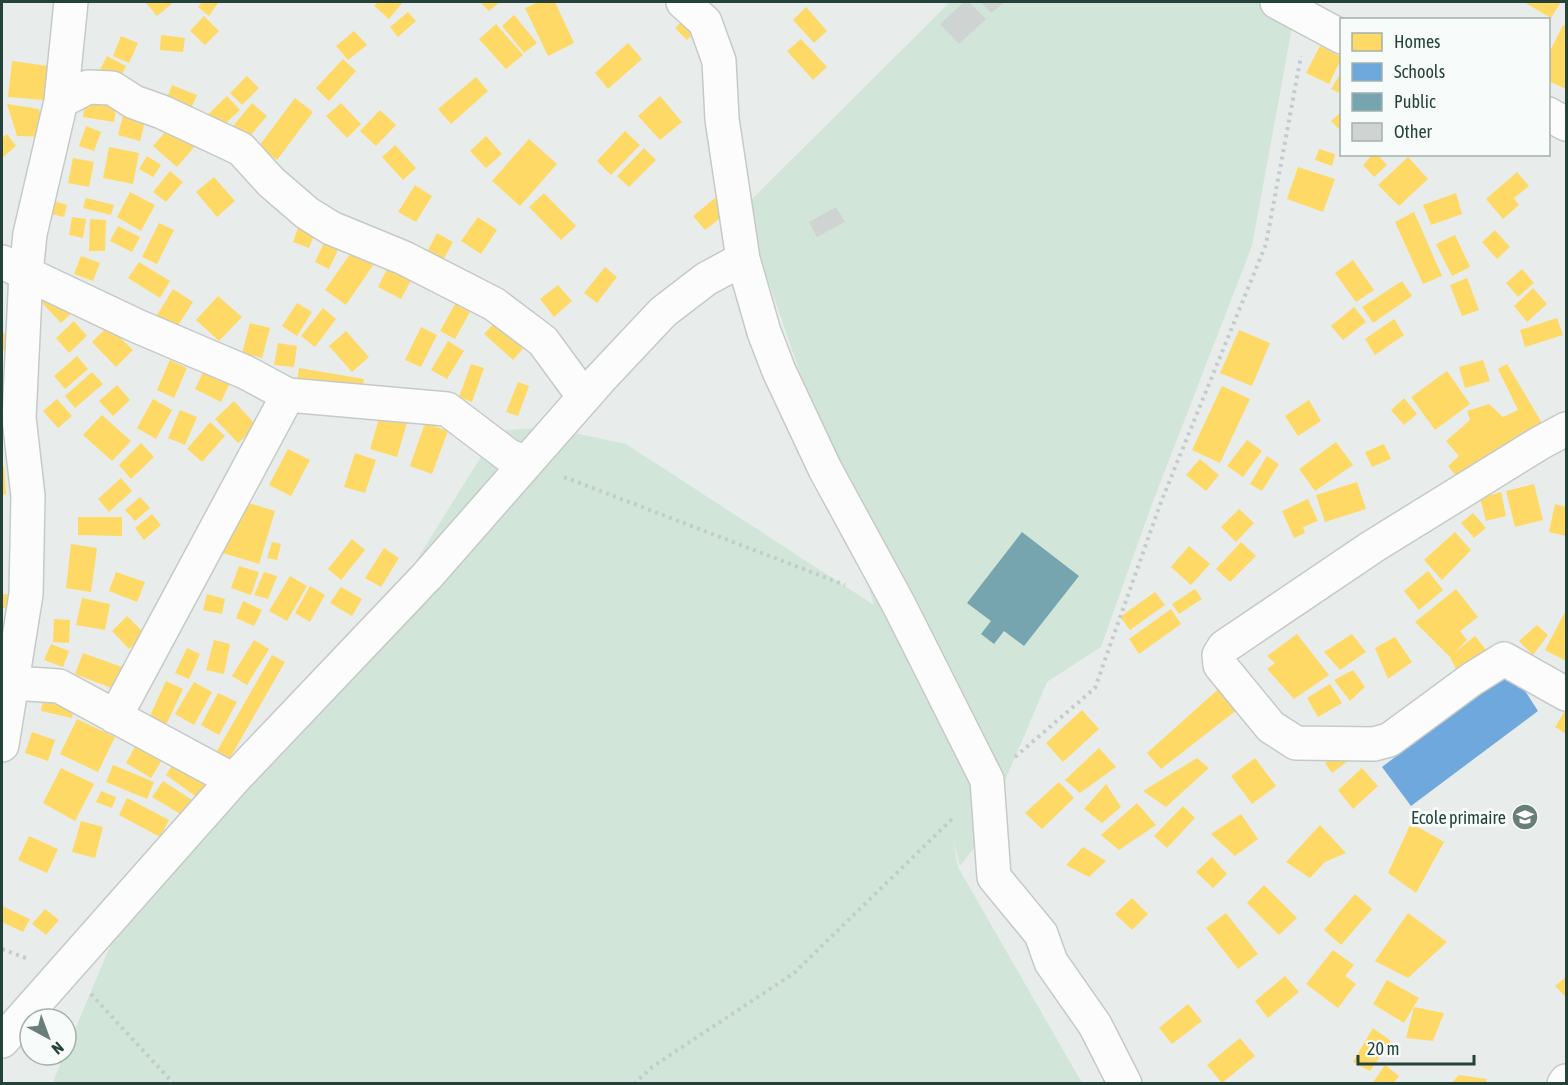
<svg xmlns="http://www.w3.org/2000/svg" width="1568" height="1085" viewBox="0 0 1568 1085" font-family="'Asap Condensed',sans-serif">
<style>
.green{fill:#d1e6d8}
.homes{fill:#ffd966}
.schools{fill:#6fa8dc}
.public{fill:#76a5af}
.building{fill:#cfd4d2}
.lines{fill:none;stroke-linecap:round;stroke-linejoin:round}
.minor-casing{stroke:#c5cac8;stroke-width:36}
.path{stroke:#c3ccca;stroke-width:4;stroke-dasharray:3 4.5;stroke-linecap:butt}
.minor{stroke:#fcfcfc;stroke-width:33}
.labels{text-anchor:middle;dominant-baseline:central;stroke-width:6;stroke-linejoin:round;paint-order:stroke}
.poi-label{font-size:18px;fill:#24423a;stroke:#f7fbf9;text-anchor:end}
</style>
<rect width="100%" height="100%" fill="#e8edeb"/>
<!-- green -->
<path class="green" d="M950,2H1282L1295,11L1252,246L1152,504L1101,647L1047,682L979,842L960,866L953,840L958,867L1082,1083L52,1084L140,875L383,614L497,431L547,427L626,444L874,605L842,494L743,208Z"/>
<!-- homes -->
<path class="homes" d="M145,2H174L157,16Z
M202,2H216L218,3L209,16L198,7Z
M378,2H403L389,19L374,6Z
M480,2H500L489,11Z
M539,2H555L574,43L548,56L525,8Z
M1524,2H1561L1551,18Z
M806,7L827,31L814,43L793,20Z
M408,12L416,21L398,37L390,27Z
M689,14L701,27L687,40L675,28Z
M514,15L537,43L524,53L502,26Z
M204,16L219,31L205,45L190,31Z
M496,24L523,55L506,69L479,39Z
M1563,25L1566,27V89L1548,81V55Z
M354,31L367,45L348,60L336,46Z
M161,35L185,38L183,52L160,50Z
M121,36L138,43L129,63L113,56Z
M801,39L827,67L813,80L787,51Z
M628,43L642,59L608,89L595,73Z
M1320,46L1342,57L1329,84L1306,73Z
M107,56L126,66L117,84L98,74Z
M343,59L356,71L329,101L316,88Z
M12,61L48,66L44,100L8,97Z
M1342,71V94L1331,89Z
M247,76L259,88L242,105L230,93Z
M476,77L488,91L451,124L438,109Z
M172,85L197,95L189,113L165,103Z
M86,94L118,98L114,122L83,117Z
M227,96L240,110L216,132L203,119Z
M660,96L682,122L660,140L638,116Z
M295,98L313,112L277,160L259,146Z
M252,103L267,116L245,142L230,130Z
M341,103L361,124L347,138L326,116Z
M7,104L39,109L47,137L17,136Z
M380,110L396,125L376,146L360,131Z
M1342,111V132L1331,121Z
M124,112L146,118L140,141L118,135Z
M172,124L196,145L177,167L153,146Z
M86,126L101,132L94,151L79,146Z
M625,131L640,145L611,175L597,161Z
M7,134L16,146L2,158V138Z
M486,136L502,154L486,168L470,151Z
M529,139L557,164L520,206L492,181Z
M395,145L416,168L403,180L382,157Z
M109,147L139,153L133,184L103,178Z
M644,148L656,160L629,187L617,176Z
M1319,149L1335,154L1332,166L1315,160Z
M1373,154H1377L1387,165L1374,177L1363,165Z
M147,156L161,165L153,177L139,169Z
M1408,157L1428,179L1399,206L1378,185Z
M73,158L94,162L89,187L68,183Z
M1298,167L1335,179L1323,212L1287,199Z
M170,171L183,182L166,202L153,192Z
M1517,172L1529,186L1514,198L1519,205L1503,219L1486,199Z
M214,177L235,201L217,217L196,192Z
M415,185L432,196L416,222L398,212Z
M130,192L155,205L141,231L117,217Z
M544,193L576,226L561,240L529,207Z
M1456,193L1462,214L1431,225L1423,205Z
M86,198L114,205L111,215L83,208Z
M715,198L727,213L705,230L693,216Z
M51,200L67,205L64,217L47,213Z
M1414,212L1442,276L1423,284L1395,222Z
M72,217L86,219L83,238L69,235Z
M478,217L497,230L481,254L461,241Z
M90,219L106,220L105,251H89Z
M300,222L317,227L309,248L293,242Z
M159,223L174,230L157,264L142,257Z
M118,226L140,237L132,252L110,241Z
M1495,230L1510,247L1497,259L1482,242Z
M329,232L343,239L329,269L315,262Z
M437,233L453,242L440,266L424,258Z
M1455,235L1470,267L1452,276L1436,244Z
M357,244L378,258L346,305L325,290Z
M81,256L100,263L93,281L74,274Z
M1353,260L1374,290L1356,302L1335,273Z
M139,262L170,281L160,298L128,278Z
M390,263L414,275L401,299L378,287Z
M605,267L617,277L597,303L584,293Z
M1522,269L1534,283L1518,297L1506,283Z
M1467,278L1479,310L1462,316L1450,285Z
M1402,281L1412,296L1373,323L1362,307Z
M558,285L572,301L554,317L540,299Z
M1533,288L1547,304L1527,322L1514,306Z
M58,289L76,309L61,323L42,303Z
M173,289L193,302L177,327L157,315Z
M218,296L242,317L219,341L196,320Z
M297,303L312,312L297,336L282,326Z
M455,304L470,312L455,339L440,331Z
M1354,307L1366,322L1343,340L1331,326Z
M323,308L336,319L315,347L301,336Z
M499,318L527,344L513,360L484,334Z
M1557,318L1563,335L1525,347L1520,330Z
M1394,319L1404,335L1375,355L1365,339Z
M74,321L87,336L69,353L56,338Z
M250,323L270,328L262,358L242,353Z
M108,326L133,350L116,367L92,342Z
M421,327L437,335L421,367L405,360Z
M1239,330L1270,343L1252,386L1220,373Z
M346,331L369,357L352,372L329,346Z
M2,333L19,337L16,353L2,350Z
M448,341L464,351L447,379L431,370Z
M278,343L297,346L294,367L274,365Z
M77,356L88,369L65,389L54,376Z
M170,360L187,368L174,398L157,390Z
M1483,360L1490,381L1465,388L1459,367Z
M207,364L233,376L221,402L195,389Z
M471,364L484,368L472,402L459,397Z
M1507,364L1542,423L1497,452L1462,483L1448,466L1459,456L1446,441L1470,420L1467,411L1489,404L1503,417L1518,410L1498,369Z
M299,368L364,379L360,399L296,388Z
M1447,371L1470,404L1435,430L1411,397Z
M92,372L103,384L75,408L65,396Z
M518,382L529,386L518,416L506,412Z
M117,385L130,400L113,416L99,401Z
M1222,386L1250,399L1220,463L1192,450Z
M1404,398L1417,414L1404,425L1391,410Z
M57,399L72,416L58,428L43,411Z
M153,399L172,410L156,439L137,428Z
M1309,400L1321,421L1298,436L1285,416Z
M234,401L257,426L238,443L215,419Z
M180,410L197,417L185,445L168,438Z
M102,415L131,441L112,461L83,435Z
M380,415L407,423L397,457L370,449Z
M210,422L225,436L202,462L187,449Z
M425,423L448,431L432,474L410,466Z
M1247,440L1262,451L1243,477L1227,466Z
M1336,442L1353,465L1315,491L1299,469Z
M141,443L154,457L131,479L119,465Z
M1384,444L1391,459L1372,467L1365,452Z
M288,449L310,460L291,496L269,485Z
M355,453L376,460L365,493L344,487Z
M1267,456L1279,464L1262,491L1250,484Z
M1200,459L1219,475L1206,491L1186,475Z
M2,466H4L6,494L2,495Z
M121,478L132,491L109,512L98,499Z
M1357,482L1366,509L1325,522L1316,495Z
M1534,484L1543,520L1515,527L1506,491Z
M1501,492L1506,516L1486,521L1480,498Z
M140,497L150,508L135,521L125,510Z
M1308,499L1318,521L1303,527L1305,533L1294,538L1282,511Z
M239,500L275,511L259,564L223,553Z
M1555,504L1566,507V536L1549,532Z
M1239,509L1254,523L1236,542L1221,527Z
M1473,513L1486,528L1474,538L1461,523Z
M152,514L161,525L144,540L135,528Z
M78,517H122V536L78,535Z
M1455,532L1471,550L1442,580L1424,560Z
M352,539L365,550L341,580L328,569Z
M272,542L281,544L277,560L267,558Z
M1241,542L1256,556L1230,582L1216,569Z
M71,544L97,548L91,592L66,588Z
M1189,546L1210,564L1191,585L1171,567Z
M384,548L399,558L381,587L365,578Z
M239,566L259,572L251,595L231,588Z
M1428,571L1443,590L1419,610L1404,591Z
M116,572L145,582L137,602L109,591Z
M264,572L277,576L268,599L254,595Z
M290,576L307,586L287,621L269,611Z
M310,586L325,595L310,622L295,613Z
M341,587L362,599L352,616L330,603Z
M1195,589L1202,599L1179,614L1172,604Z
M1456,589L1478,617L1460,631L1467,640L1454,653L1475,636L1491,656L1461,679L1450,657L1415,622Z
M1155,592L1165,605L1130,630L1120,617Z
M2,594L17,595V609L2,608Z
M207,594L225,599L222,614L203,610Z
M82,598L110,604L105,630L76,625Z
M243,601L262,610L254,626L236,618Z
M1171,609L1181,624L1139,654L1129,639Z
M1565,612L1566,613V661L1545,650Z
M127,616L145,634L129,649L112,631Z
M54,619L70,620L69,643L53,642Z
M1537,625L1548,635L1533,655L1519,641Z
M1297,634L1329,675L1294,699L1267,669L1275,663L1267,656Z
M1352,634L1366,652L1340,670L1324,652Z
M1395,637L1412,662L1388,679L1375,648Z
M214,640L230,644L224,674L206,670Z
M254,640L269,649L247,685L232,676Z
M51,644L69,651L63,667L44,660Z
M187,648L200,654L189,679L175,673Z
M83,653L122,667L114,689L75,674Z
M272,655L285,662L230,758L217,751Z
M1353,670L1365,687L1350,701L1334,680Z
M166,681L183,689L166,725L149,718Z
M194,682L212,692L194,725L175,714Z
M1224,684L1242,706L1161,769L1147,753Z
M1330,684L1342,703L1318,717L1307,698Z
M218,693L237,702L219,735L201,725Z
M44,695L75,701L72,718L41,711Z
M1566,709V734L1555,727Z
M1082,710L1099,729L1063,762L1046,743Z
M77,719L115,737L98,772L60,754Z
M32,732L55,740L48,761L25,753Z
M136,745L162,760L151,778L126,763Z
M1347,745L1356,755L1332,773L1325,763Z
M1099,748L1116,767L1080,793L1065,780Z
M178,756L211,780L198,798L166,775Z
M1197,758L1209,768L1166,807L1143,791Z
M1255,758L1276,786L1252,804L1231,776Z
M113,765L154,782L147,799L106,782Z
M61,768L94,784L75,821L43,803Z
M1362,768L1378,786L1353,809L1338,790Z
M163,781L192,800L182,815L152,797Z
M1059,782L1074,798L1042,829L1025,813Z
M1106,784L1121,807L1102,823L1084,809Z
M101,791L116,797L112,808L96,802Z
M127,798L169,820L160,837L119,815Z
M1137,803L1156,825L1119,850L1101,835Z
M1183,806L1195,818L1167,848L1154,836Z
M1241,814L1258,839L1235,856L1211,834Z
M81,821L103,827L95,858L72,852Z
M1411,823L1444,842L1416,893L1388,873Z
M1320,825L1346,853L1325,862L1310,878L1286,862Z
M29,836L58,849L47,873L18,860Z
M1083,847L1106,861L1089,877L1066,865Z
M1212,857L1227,874L1213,888L1196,872Z
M1264,885L1297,918L1279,935L1247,903Z
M1355,894L1372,909L1341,945L1324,930Z
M1132,898L1148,914L1132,930L1115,914Z
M2,906L30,919L23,932L2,922Z
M45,909L59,920L46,935L32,924Z
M1226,913L1258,954L1238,969L1206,928Z
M1408,913L1447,942L1408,978L1375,961Z
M1333,950L1354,965L1345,976L1356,984L1338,1008L1306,984Z
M1285,976L1299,992L1268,1018L1255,1001Z
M1566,977V997L1555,986Z
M1387,980L1419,998L1404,1023L1373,1004Z
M1188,1004L1202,1021L1172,1044L1159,1028Z
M1414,1007L1444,1013L1433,1041L1406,1038Z
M1373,1028L1391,1041L1370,1071L1353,1062Z
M1240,1038L1255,1056L1222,1083L1207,1065Z
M1385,1065L1399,1076L1393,1084H1372Z
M1459,1075L1487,1079L1485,1084H1451Z"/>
<!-- schools -->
<path class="schools" d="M1511,669L1538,711L1411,806L1382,767Z"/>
<!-- public -->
<path class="public" d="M1022,532L1079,576L1024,646L1004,631L994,644L981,634L991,621L967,603Z"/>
<!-- building -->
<path class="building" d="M964,2H969L986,19L959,44L940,24Z
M981,2H1005L991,13Z
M836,207L845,222L817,237L809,222Z"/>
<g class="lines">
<defs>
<path id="minor" d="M683,2L705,22L719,61L722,119L743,259L764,332L779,371L825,469L899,605L987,780L994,877L1041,934L1051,962L1095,1025L1125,1084
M1277,2L1342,37
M61,101L88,87L112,88L134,102L162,112L241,149L271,182L307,213L331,228L404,258L494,304L543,341L584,397
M1548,114L1566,124
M2,262L137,326L245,372L288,395L447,409L509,456L525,462
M1566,429L1540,443L1372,547L1224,647L1219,655L1220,665L1271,727L1296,743L1374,744L1389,740L1472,679L1504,659L1566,694
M12,683L59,686L233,780
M115,717L288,395
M2,745L26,594L28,496L19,418L26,273L30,234L61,101L71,2
M2,1041L233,780L427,576L600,379L663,312L706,279L743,259
M1564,1084L1566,1081"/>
</defs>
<!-- minor casing -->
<use href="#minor" class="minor-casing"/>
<!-- path -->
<path class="path" d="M564,477L845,585
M1015,757L1095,688L1161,502L1266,244L1301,56
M2,949L26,958
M91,994L174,1084
M634,1084L652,1067L794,973L952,819"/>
<!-- minor -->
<use href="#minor" class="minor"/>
</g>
<!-- icons -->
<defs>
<symbol id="school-disc" viewBox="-11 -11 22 22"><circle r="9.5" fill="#697e78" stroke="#f7fbf9"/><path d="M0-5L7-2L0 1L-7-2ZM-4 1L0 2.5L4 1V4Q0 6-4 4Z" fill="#fff"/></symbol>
</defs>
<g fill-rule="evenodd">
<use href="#school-disc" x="1510" y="802" width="30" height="30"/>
</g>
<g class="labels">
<!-- poi labels -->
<g class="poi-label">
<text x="1506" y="817">Ecole primaire</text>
</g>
</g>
<!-- border -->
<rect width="1568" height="1085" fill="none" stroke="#24423a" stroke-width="6"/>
<!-- legend -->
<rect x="1340" y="18" width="210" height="138" fill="#f7fbf9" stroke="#a3b1ad" stroke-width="1.5"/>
<rect x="1352" y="33" width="30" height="18" fill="#ffd966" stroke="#a3b1ad" stroke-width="1.5"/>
<text x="1394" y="48" font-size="18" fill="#24423a">Homes</text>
<rect x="1352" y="63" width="30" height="18" fill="#6fa8dc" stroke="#a3b1ad" stroke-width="1.5"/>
<text x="1394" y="78" font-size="18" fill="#24423a">Schools</text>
<rect x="1352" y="93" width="30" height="18" fill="#76a5af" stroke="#a3b1ad" stroke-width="1.5"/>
<text x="1394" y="108" font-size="18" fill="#24423a">Public</text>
<rect x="1352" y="123" width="30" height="18" fill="#cfd4d2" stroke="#a3b1ad" stroke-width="1.5"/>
<text x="1394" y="138" font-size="18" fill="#24423a">Other</text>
<!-- north arrow -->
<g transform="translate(48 1037) rotate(139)"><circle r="28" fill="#f7fbf9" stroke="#a3b1ad" stroke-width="1.5"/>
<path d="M0-4.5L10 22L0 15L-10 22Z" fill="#697e78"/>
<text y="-9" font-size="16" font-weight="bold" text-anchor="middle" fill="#24423a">N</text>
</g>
<!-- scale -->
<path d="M1358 1055v9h116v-9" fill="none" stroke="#24423a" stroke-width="3"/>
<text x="1367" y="1055" font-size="18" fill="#24423a" stroke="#f7fbf9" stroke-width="4.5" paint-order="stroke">20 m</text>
</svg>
